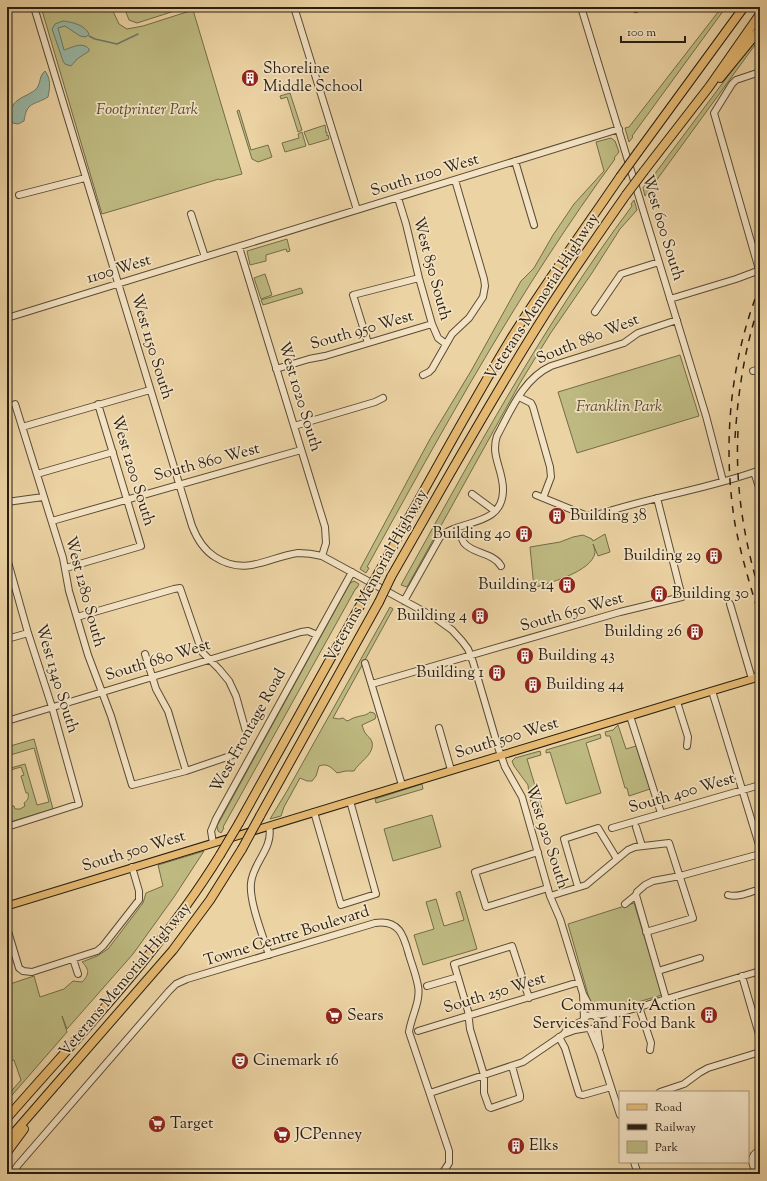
<svg xmlns="http://www.w3.org/2000/svg" width="767" height="1181" viewBox="0 0 767 1181" font-family="'Sorts Mill Goudy',serif">
<style>
.green{fill:#beba81;stroke:#736c4a}
.water{fill:#99b8a5;stroke:#6c7a6a}
.lines{fill:none;stroke-linecap:round;stroke-linejoin:round}
.stream{stroke:#6c7a6a;stroke-width:1.5}
.minor-casing{stroke:#594b36;stroke-width:8}
.major-casing{stroke:#281e12;stroke-width:9}
.highway-casing{stroke:#281e12;stroke-width:10}
.minor{stroke:#f3e2c3;stroke-width:6}
.major{stroke:#e6ba72;stroke-width:7}
.highway{stroke:#e6ba72;stroke-width:8}
.rail{stroke:#281e12;stroke-width:1.5;stroke-dasharray:7 7;stroke-linecap:butt}
.highway-bridge-casing{stroke:#281e12;stroke-width:10;stroke-linecap:butt}
.highway-bridge{stroke:#e6ba72;stroke-width:8}
.labels{text-anchor:middle;dominant-baseline:central;stroke-width:3.5;stroke-linejoin:round;paint-order:stroke}
.poi-label{font-size:16px;fill:#281e12;stroke:#f3e2c3;text-anchor:start}
.park-label{font-size:16px;font-style:italic;fill:#554d33;stroke:#f3e2c3}
.street-label{font-size:16px;fill:#281e12;stroke:#f3e2c3}
</style>
<rect width="100%" height="100%" fill="#ecd3a3"/>
<filter id="stains"><feTurbulence type="fractalNoise" baseFrequency=".005" numOctaves="4"/><feColorMatrix values="0 0 0 0 .2 0 0 0 0 .09 0 0 0 0 .02 0 0 0 .5 -.17"/></filter>
<radialGradient id="worn" r=".72"><stop offset=".6" stop-color="#630" stop-opacity="0"/><stop offset="1" stop-color="#630" stop-opacity=".3"/></radialGradient>
<!-- green -->
<path class="green" d="M41,7H111L119,24L127,29L143,26L193,10L242,174L220,180L219,179L102,214Z
M124,7H187L137,23L129,20Z
M722,7H726L632,136L633,137L629,142L625,128L629,127Z
M760,33V38L645,196L643,188L647,182L648,183Z
M290,93L302,130L298,132L287,97L281,99L280,96Z
M239,110L251,150L268,145L272,157L258,162L252,159L237,111Z
M325,125L326,131L325,132H327V136L328,135L329,139L309,145L304,132Z
M302,132L306,146L285,152L282,143L299,138L298,134Z
M611,138L615,141L619,152L614,158L615,159C521,287 444,427 367,567L369,568L366,573L360,569L430,439L471,371L521,281L534,268L553,235L574,204L604,171L596,142Z
M634,200L637,210L620,229L592,273L550,334L520,383L407,587L401,585C473,456 543,325 632,206L631,204Z
M287,239L290,251L287,252L286,249L266,255V261L250,265L247,251Z
M265,274L272,295L261,299L254,278Z
M301,288L303,293L263,305L261,300Z
M680,355L699,416L577,453L558,392Z
M605,534L610,552L598,556L593,544C594,547 595,550 595,553C591,572 551,582 534,588L530,547L560,542L573,537L583,535L592,539L593,541Z
M354,581L359,584L357,588H356L223,827L224,828L221,833L218,831L217,826L350,583Z
M390,607L393,609L333,718L339,719L343,718L347,721C351,720 353,717 357,717C362,715 366,716 370,712L374,713L376,716L375,719L362,725C363,728 364,732 366,734C368,737 370,737 372,742C375,754 359,762 354,771H346L337,773C331,767 327,763 319,766L316,776L312,781H307L300,778L284,807L281,816L270,819L287,791Z
M618,725L626,749L636,746L650,789L629,796L627,788H625L610,736H606L605,732L613,730Z
M600,734L601,738L586,743L601,793L566,804L550,752L546,753V750Z
M34,739L53,809L7,823V804L8,806H14L15,809H20L25,806L24,803C28,800 29,798 28,793H26L21,776L24,775L21,767L7,771V769L25,764L37,805L49,802L34,748L7,756V747Z
M540,751L541,755L527,759L543,812L535,814L529,795L528,785L514,766L512,761L515,758Z
M422,784L423,789L376,803L375,799Z
M432,815L441,847L393,861L384,829Z
M204,851L174,897L133,954L67,1029L62,1016L67,1032L7,1101V1096L21,1080L14,1060L7,1062V985L34,976L40,997L64,989L73,981L82,982C90,974 89,969 82,962L97,956L108,949L143,903L146,893L163,886L158,865Z
M460,891L477,949L423,965L414,935L434,929L426,902L436,899L444,926L464,920L456,893Z
M634,903L662,995L604,1012C597,1012 595,1011 591,1005L568,924Z"/>
<!-- water -->
<path class="water" d="M63,21C72,22 85,25 89,34L86,37L80,36L65,26L58,28L64,50C71,48 82,41 89,49V51L77,59L71,66L65,64L63,61L52,29L55,24Z
M45,71C51,79 50,87 48,97C33,106 27,101 24,121L18,124L13,123L8,119C11,105 14,101 27,95C30,93 35,91 37,88C41,82 39,76 45,71Z"/>
<g class="lines">
<!-- stream -->
<path class="stream" d="M89,36L95,39L117,44L138,34"/>
<defs>
<path id="minor" d="M34,7L192,526C197,539 204,550 215,557C246,577 268,557 298,553C306,553 314,554 322,556L434,617L452,630L462,641L468,649L473,662L498,747L505,767L522,797L550,896L560,919L583,994L594,1014
M294,7L357,210
M581,7L706,416L723,481
M635,7L636,9
M760,72L736,80L732,84L714,113L760,273
M515,161L534,225
M19,195L85,178
M398,198L406,224L419,278L432,324L438,338L446,344
M191,214L205,257
M239,247L325,527L326,543L322,556
M670,299L736,279L760,270
M595,312L621,274L659,262
M7,318L619,129
M368,343L353,295L419,278
M276,369L309,359L325,356L432,324
M753,371L760,369
M423,375L429,372L432,369L452,334L469,318L483,297L485,286L484,279L455,180
M519,397L531,403L533,407L550,467L551,477L543,498
M15,404L63,558L69,591L88,655L111,716L132,785L186,771L236,754L247,735L236,696L229,681L219,669L202,652L180,588L174,589L77,617
M294,426L375,402L383,398
M22,427L150,390
M754,472L760,490
M37,474L113,452
M472,494L495,511
M536,495L585,515L594,516C648,497 706,490 760,470
M7,502L43,497
M52,521L301,450
M458,528C460,533 461,538 464,543C473,554 494,553 501,566
M66,568L141,546L98,404
M760,571V577
M404,601L440,537C460,519 502,527 503,491C504,471 490,456 497,436C511,410 523,379 551,366L624,343L638,333L677,320
M730,604L752,679
M7,639L28,633
M145,654L156,689L168,711L186,771
M365,663L402,785
M372,684L620,612L682,597L657,498
M712,691L760,848
M677,702L688,737L687,746
M630,716L661,813
M7,721L301,632L308,631L317,635
M439,728L451,770
M314,812L341,905L376,894L350,801
M7,827L79,804L52,707L28,633L8,562
M636,827L642,846
M612,828L760,785
M213,843L211,831L216,819L352,572
M538,852L475,872L486,907L548,888
M578,887L564,839L598,828L617,859
M728,895C738,898 750,892 760,889
M550,896L586,885L628,850L635,847L669,843L693,918L646,932
M625,904L636,895
M7,928L19,968L23,971L32,972L97,951L103,946L139,900V891L132,867
M269,955C263,936 249,902 251,883C253,862 274,848 269,826
M73,959L78,974
M658,971L700,958
M742,976L760,1038
M427,986L458,977
M583,994L584,1019
M666,999L636,895L637,892L645,885L653,881L680,876L760,854
M639,1007L651,1043L650,1050
M584 1022a7 7 0 1 1 14 0a7 7 0 1 1-14 0Z
M596,1015L611,1013L616,1014
M598,1024L612,1018L616,1014L760,971
M597,1026L600,1047
M590,1029L600,1053L620,1115
M418,1031L579,982
M564,1034L575,1030L587,1028
M559,1037L565,1048L579,1094L583,1095L611,1087
M512,1066L520,1095V1098L491,1108L489,1107L484,1093V1075L470,1029L468,1011L454,964L512,946L529,998
M660,1092L684,1084L699,1073L708,1068L760,1052
M430,1093L523,1062L564,1034L568,1028L584,1020
M634,1162L638,1174
M12,1174L18,1165L169,991L176,984L187,979L375,923C400,919 404,937 409,955C412,965 416,975 418,986C421,1001 411,1017 409,1032L449,1151V1163L442,1174
M757,1174C752,1165 748,1156 760,1150"/>
<path id="major" d="M7,906L712,691L752,679L760,675"/>
<path id="highway" d="M720,78L760,29
M638,152L744,7
M644,171L709,87L760,14
M379,572C422,494 464,416 510,340C545,284 583,231 620,177
M391,577C441,490 490,401 544,316C570,275 598,235 626,195
M260,816L379,602
M239,823L366,595
M7,1118C81,1033 161,951 220,855
M7,1141L173,950L210,900L242,849
M7,1152L24,1129"/>
</defs>
<!-- minor casing -->
<use href="#minor" class="minor-casing"/>
<!-- major casing -->
<use href="#major" class="major-casing"/>
<!-- highway casing -->
<use href="#highway" class="highway-casing"/>
<!-- minor -->
<use href="#minor" class="minor"/>
<!-- major -->
<use href="#major" class="major"/>
<!-- highway -->
<use href="#highway" class="highway"/>
<!-- rail -->
<path class="rail" d="M760,286C730,360 722,445 735,524C741,556 751,588 760,618
M738,431C735,486 744,541 760,593
M735,438C738,391 745,346 760,302"/>
<defs>
<path id="highway-bridge" d="M620,177L638,152
M626,195L644,171
M366,595L379,572
M379,602L391,577
M242,849L260,816
M220,855L239,823"/>
</defs>
<!-- highway-bridge casing -->
<use href="#highway-bridge" class="highway-bridge-casing"/>
<!-- highway-bridge -->
<use href="#highway-bridge" class="highway-bridge"/>
</g>
<!-- icons -->
<defs>
<symbol id="building-disc" viewBox="-11 -11 22 22"><circle r="9.5" fill="#8f2418" stroke="#f3e2c3"/><path d="M-4-6H4V6H1V3H-1V6H-4ZM-2.5-4.3h1.7v1.8h-1.7ZM.8-4.3h1.7v1.8H.8ZM-2.5-1h1.7V.8h-1.7ZM.8-1h1.7V.8H.8Z" fill="#fff"/></symbol>
<symbol id="supermarket-disc" viewBox="-11 -11 22 22"><circle r="9.5" fill="#8f2418" stroke="#f3e2c3"/><path d="M-6-5.5h2.5l.6 2H6L4.5 2H-2.5L-4.4-4H-6ZM-1.5 3.2a1.3 1.3 0 1 0 .1 0ZM3 3.2a1.3 1.3 0 1 0 .1 0Z" fill="#fff"/></symbol>
<symbol id="theatre-disc" viewBox="-11 -11 22 22"><circle r="9.5" fill="#8f2418" stroke="#f3e2c3"/><path d="M-5-5.5Q0-4 5-5.5V0Q5 5 0 6Q-5 5-5 0ZM-3.3-2.5H-1v1.5H-3.3ZM1-2.5H3.3v1.5H1ZM-2.8 1Q0 5.5 2.8 1Z" fill="#fff"/></symbol>
</defs>
<g fill-rule="evenodd">
<use href="#building-disc" x="240" y="68" width="20" height="20"/>
<use href="#building-disc" x="547" y="506" width="20" height="20"/>
<use href="#building-disc" x="514" y="524" width="20" height="20"/>
<use href="#building-disc" x="704" y="546" width="20" height="20"/>
<use href="#building-disc" x="557" y="575" width="20" height="20"/>
<use href="#building-disc" x="649" y="584" width="20" height="20"/>
<use href="#building-disc" x="470" y="606" width="20" height="20"/>
<use href="#building-disc" x="685" y="622" width="20" height="20"/>
<use href="#building-disc" x="515" y="646" width="20" height="20"/>
<use href="#building-disc" x="487" y="663" width="20" height="20"/>
<use href="#building-disc" x="523" y="675" width="20" height="20"/>
<use href="#building-disc" x="699" y="1005" width="20" height="20"/>
<use href="#supermarket-disc" x="324" y="1006" width="20" height="20"/>
<use href="#theatre-disc" x="230" y="1051" width="20" height="20"/>
<use href="#supermarket-disc" x="147" y="1114" width="20" height="20"/>
<use href="#supermarket-disc" x="272" y="1125" width="20" height="20"/>
<use href="#building-disc" x="506" y="1136" width="20" height="20"/>
</g>
<g class="labels">
<!-- poi labels -->
<g class="poi-label">
<text x="263" y="69">Shoreline<tspan x="263" dy="18">Middle School</tspan></text>
<text x="570" y="516">Building 38</text>
<text x="511" y="534" text-anchor="end">Building 40</text>
<text x="701" y="556" text-anchor="end">Building 29</text>
<text x="554" y="585" text-anchor="end">Building 14</text>
<text x="672" y="594">Building 30</text>
<text x="467" y="616" text-anchor="end">Building 4</text>
<text x="682" y="632" text-anchor="end">Building 26</text>
<text x="538" y="656">Building 43</text>
<text x="484" y="673" text-anchor="end">Building 1</text>
<text x="546" y="685">Building 44</text>
<text x="696" y="1006" text-anchor="end">Community Action<tspan x="696" dy="18">Services and Food Bank</tspan></text>
<text x="347" y="1016">Sears</text>
<text x="253" y="1061">Cinemark 16</text>
<text x="170" y="1124">Target</text>
<text x="295" y="1135">JCPenney</text>
<text x="529" y="1146">Elks</text>
</g>
<!-- park labels -->
<g class="park-label">
<text x="147" y="110">Footprinter Park</text>
<text x="619" y="407">Franklin Park</text>
</g>
<!-- street labels -->
<g class="street-label">
<text transform="translate(425 176) rotate(-17)">South 1100 West</text>
<text transform="translate(662 228) rotate(73)">West 600 South</text>
<text transform="translate(431 269) rotate(75)">West 850 South</text>
<text transform="translate(119 270) rotate(-17)">1100 West</text>
<text transform="translate(543 297) rotate(-57)">Veterans Memorial Highway</text>
<text transform="translate(362 331) rotate(-16)">South 950 West</text>
<text transform="translate(588 340) rotate(-22)">South 880 West</text>
<text transform="translate(151 347) rotate(73)">West 1150 South</text>
<text transform="translate(299 397) rotate(73)">West 1020 South</text>
<text transform="translate(207 463) rotate(-15)">South 860 West</text>
<text transform="translate(132 471) rotate(73)">West 1200 South</text>
<text transform="translate(377 576) rotate(-61)">Veterans Memorial Highway</text>
<text transform="translate(84 592) rotate(75)">West 1280 South</text>
<text transform="translate(572 613) rotate(-16)">South 650 West</text>
<text transform="translate(158 661) rotate(-17)">South 680 West</text>
<text transform="translate(56 679) rotate(73)">West 1340 South</text>
<text transform="translate(249 731) rotate(-61)">West Frontage Road</text>
<text transform="translate(507 739) rotate(-17)">South 500 West</text>
<text transform="translate(682 794) rotate(-16)">South 400 West</text>
<text transform="translate(546 837) rotate(72)">West 920 South</text>
<text transform="translate(134 852) rotate(-17)">South 500 West</text>
<text transform="translate(287 937) rotate(-17)">Towne Centre Boulevard</text>
<text transform="translate(126 980) rotate(-50)">Veterans Memorial Highway</text>
<text transform="translate(495 994) rotate(-17)">South 250 West</text>
</g>
</g>
<!-- margin -->
<rect width="767" height="1181" fill="none" stroke="#ecd3a3" stroke-width="24"/>
<rect x="8" y="8" width="751" height="1165" fill="none" stroke="#281e12" stroke-width="2"/>
<rect x="12" y="12" width="743" height="1157" fill="none" stroke="#281e12"/>
<!-- legend -->
<rect x="619" y="1091" width="130" height="72" fill="#f3e2c3" stroke="#a2947c"/>
<rect x="627" y="1104" width="20" height="6" fill="#e6ba72" stroke="#a2947c"/>
<text x="655" y="1111" font-size="12" fill="#281e12">Road</text>
<rect x="627" y="1124" width="20" height="6" fill="#281e12" stroke="#a2947c"/>
<text x="655" y="1131" font-size="12" fill="#281e12">Railway</text>
<rect x="627" y="1141" width="20" height="12" fill="#beba81" stroke="#a2947c"/>
<text x="655" y="1151" font-size="12" fill="#281e12">Park</text>
<!-- scale -->
<path d="M621 36v6h64v-6" fill="none" stroke="#281e12" stroke-width="2"/>
<text x="627" y="36" font-size="12" fill="#281e12" stroke="#f3e2c3" stroke-width="3" paint-order="stroke">100 m</text>
<rect width="100%" height="100%" filter="url(#stains)"/>
<rect width="100%" height="100%" fill="url(#worn)"/>
</svg>
